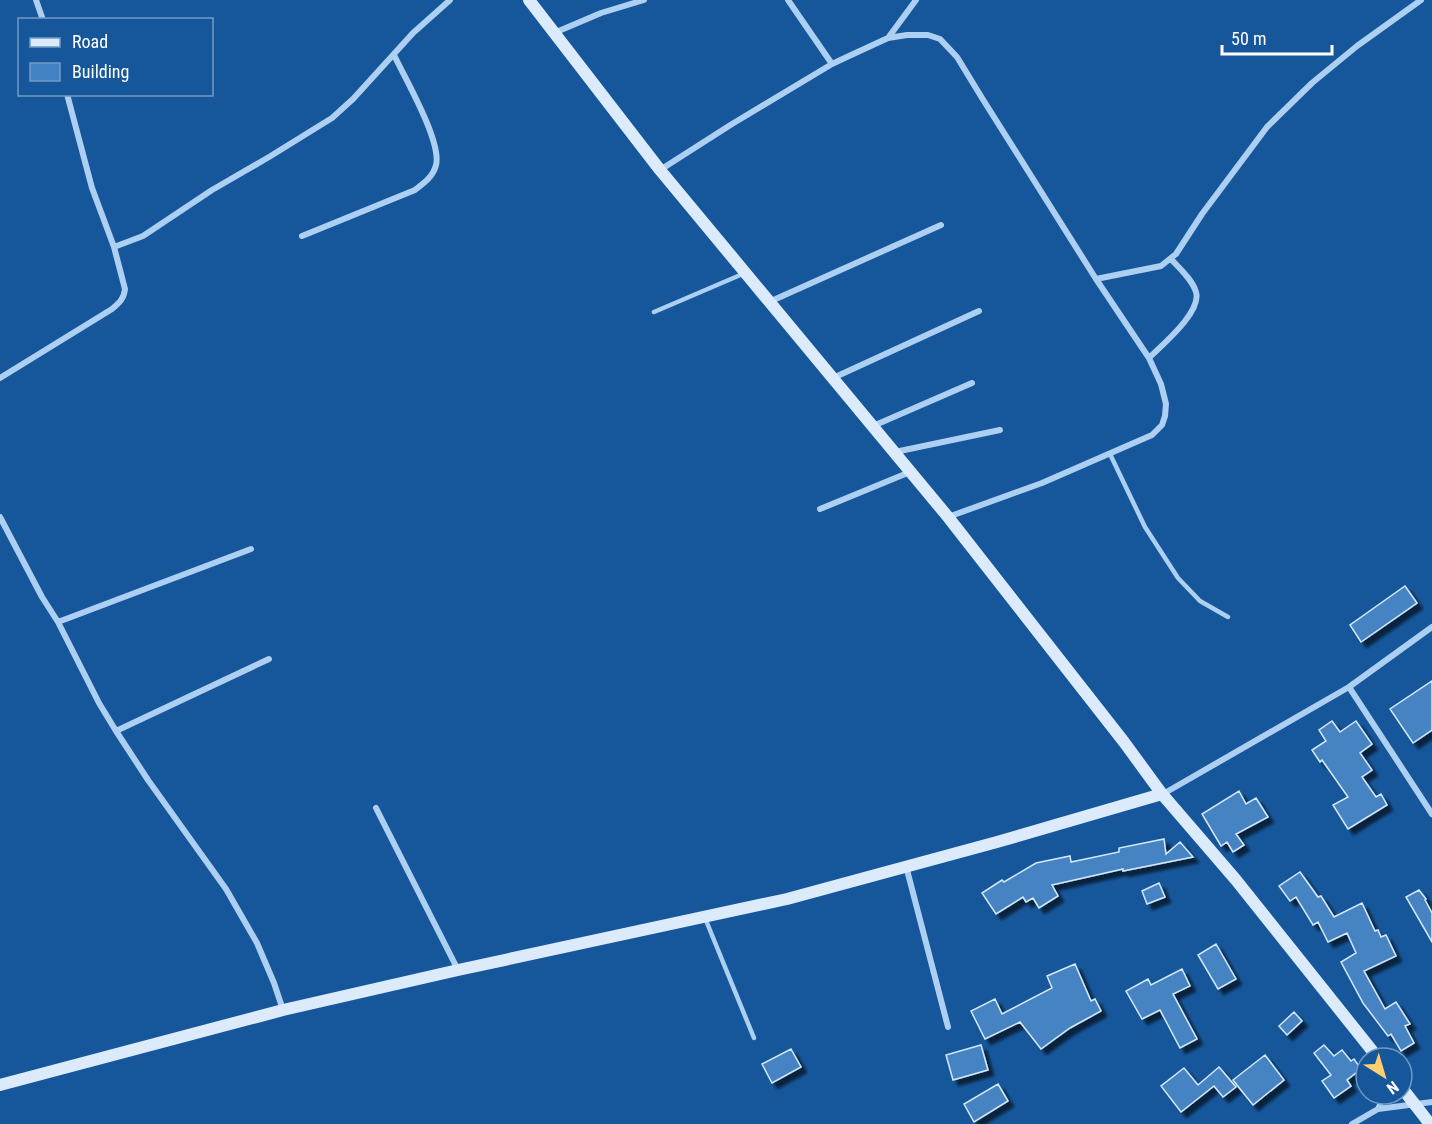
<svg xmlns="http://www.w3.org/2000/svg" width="1432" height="1124" viewBox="0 0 1432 1124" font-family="'Roboto Condensed',sans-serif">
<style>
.building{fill:#4483c3;stroke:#d4e8fc;stroke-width:1.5;filter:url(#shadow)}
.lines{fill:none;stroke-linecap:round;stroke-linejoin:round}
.lane{stroke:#accff2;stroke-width:4.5}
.street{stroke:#accff2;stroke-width:6}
.secondary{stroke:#dbebfc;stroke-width:12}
</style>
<defs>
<filter id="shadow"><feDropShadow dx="5.5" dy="5.5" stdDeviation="1.5" flood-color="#0009"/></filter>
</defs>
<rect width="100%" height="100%" fill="#16579b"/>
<!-- building -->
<path class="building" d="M1405,586L1417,603L1361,642L1350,625Z
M1432,681V730L1413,743L1390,709Z
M1332,721L1340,732L1356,721L1372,744L1360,753L1372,770L1362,777L1376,797L1381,794L1387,805L1348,829L1333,805L1348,797L1322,760L1320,762L1312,750L1326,741L1319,730Z
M1239,791L1246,804L1256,798L1268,817L1236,834L1244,845L1233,852L1227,842L1221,846L1202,814Z
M1164,839L1166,854L1180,842L1193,857L1123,871V869L1052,885L1058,896L1039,908L1033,898L1026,902L1023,897L996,914L982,893L1002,880L1004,882L1036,863L1070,856L1071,862L1119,852V848Z
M1300,872L1318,897L1321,896L1334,917L1362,903L1375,931L1378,930L1381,937L1386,935L1396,956L1364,971L1385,1009L1396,1002L1410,1024L1405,1026L1414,1043L1401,1051L1391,1034L1388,1036L1363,1003L1341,962L1356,953L1347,933L1328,942L1318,922L1313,925L1296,897L1290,901L1279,886Z
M1159,883L1165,897L1147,904L1142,891Z
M1419,890L1426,899L1425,900L1432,913V942L1406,897Z
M1216,944L1236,979L1218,989L1198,955Z
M1075,964L1091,1001L1095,999L1101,1011L1070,1028L1041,1049L1020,1022L985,1039L971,1011L995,999L1002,1014L1052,988L1047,976Z
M1182,969L1190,986L1173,994L1197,1039L1180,1048L1160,1010L1142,1019L1126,991L1148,979L1151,985Z
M1294,1012L1302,1021L1287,1035L1279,1026Z
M981,1045L988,1070L953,1080L946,1055Z
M1324,1045L1334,1056L1342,1050L1351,1061L1354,1059L1361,1069L1347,1080L1351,1086L1334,1098L1322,1081L1331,1075L1314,1053Z
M791,1049L801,1067L772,1083L762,1064Z
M1265,1055L1284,1080L1253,1105L1233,1080Z
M1219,1067L1236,1087L1223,1097L1214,1086L1181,1112L1161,1086L1184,1068L1198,1085Z
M998,1084L1008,1101L974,1122L964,1104Z"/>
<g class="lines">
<!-- lane -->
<path class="lane" d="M654,312L745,273
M1110,454L1145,527L1178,578L1200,601L1228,617
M705,918L754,1038"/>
<!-- street -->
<path class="street" d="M36,0L43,20
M788,0L832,64
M554,33L601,13L644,0
M888,38L916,0
M67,94L92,188L114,247L143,236L212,190L269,157L332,118L353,99L413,33L450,0
M660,170L732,124L832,64L849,56L888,38L907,35H928L940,39L957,57L982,98L1096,279L1149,358L1161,384L1166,404L1165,416L1162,425L1152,435L1042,483L948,517
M302,236L415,190C424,183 433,177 436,165C442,142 405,78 394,55
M1096,279L1161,266L1176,254L1202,214L1267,127L1312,83L1357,46L1421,0
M769,302L941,225
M1149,358C1162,345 1202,312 1196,292C1192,279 1179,268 1171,259
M0,378L112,309C119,303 124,299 125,289L114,247
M833,378L979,311
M873,426L972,383
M895,452L1000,430
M820,509L910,472
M0,517L42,597L58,622L99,703L116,731L148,780L226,889L257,943L274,983L283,1010
M58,622L251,549
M1349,687L1432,814
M116,731L269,659
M1163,794L1349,687L1432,627
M376,808L458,970
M906,866L948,1027
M1378,1109L1385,1094
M1352,1124L1378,1109L1432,1102"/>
<!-- secondary -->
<path class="secondary" d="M529,0L660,170L948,517L1124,742L1162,794L1236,880L1378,1058
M0,1085L283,1010L458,970L787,899L997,842L1162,794
M1402,1088L1430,1124"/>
</g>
<!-- legend -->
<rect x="18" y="18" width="195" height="78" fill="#16579b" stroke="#739ac3" stroke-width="1.5"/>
<rect x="30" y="38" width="30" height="9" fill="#dbebfc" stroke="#739ac3" stroke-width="1.5"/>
<text x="72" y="48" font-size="18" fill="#ffffff">Road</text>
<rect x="30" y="63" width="30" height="18" fill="#4483c3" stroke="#739ac3" stroke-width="1.5"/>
<text x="72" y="78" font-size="18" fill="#ffffff">Building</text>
<!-- north arrow -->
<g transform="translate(1384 1076) rotate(143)"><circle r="28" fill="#16579b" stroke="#739ac3" stroke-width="1.5"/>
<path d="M0-4.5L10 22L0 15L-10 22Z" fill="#ffce6d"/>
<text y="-9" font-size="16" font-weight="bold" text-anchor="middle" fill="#ffffff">N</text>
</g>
<!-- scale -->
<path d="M1222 45v9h110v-9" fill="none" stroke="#ffffff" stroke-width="3"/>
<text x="1231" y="45" font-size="18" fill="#ffffff" stroke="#16579b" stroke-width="4.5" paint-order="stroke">50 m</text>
</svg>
